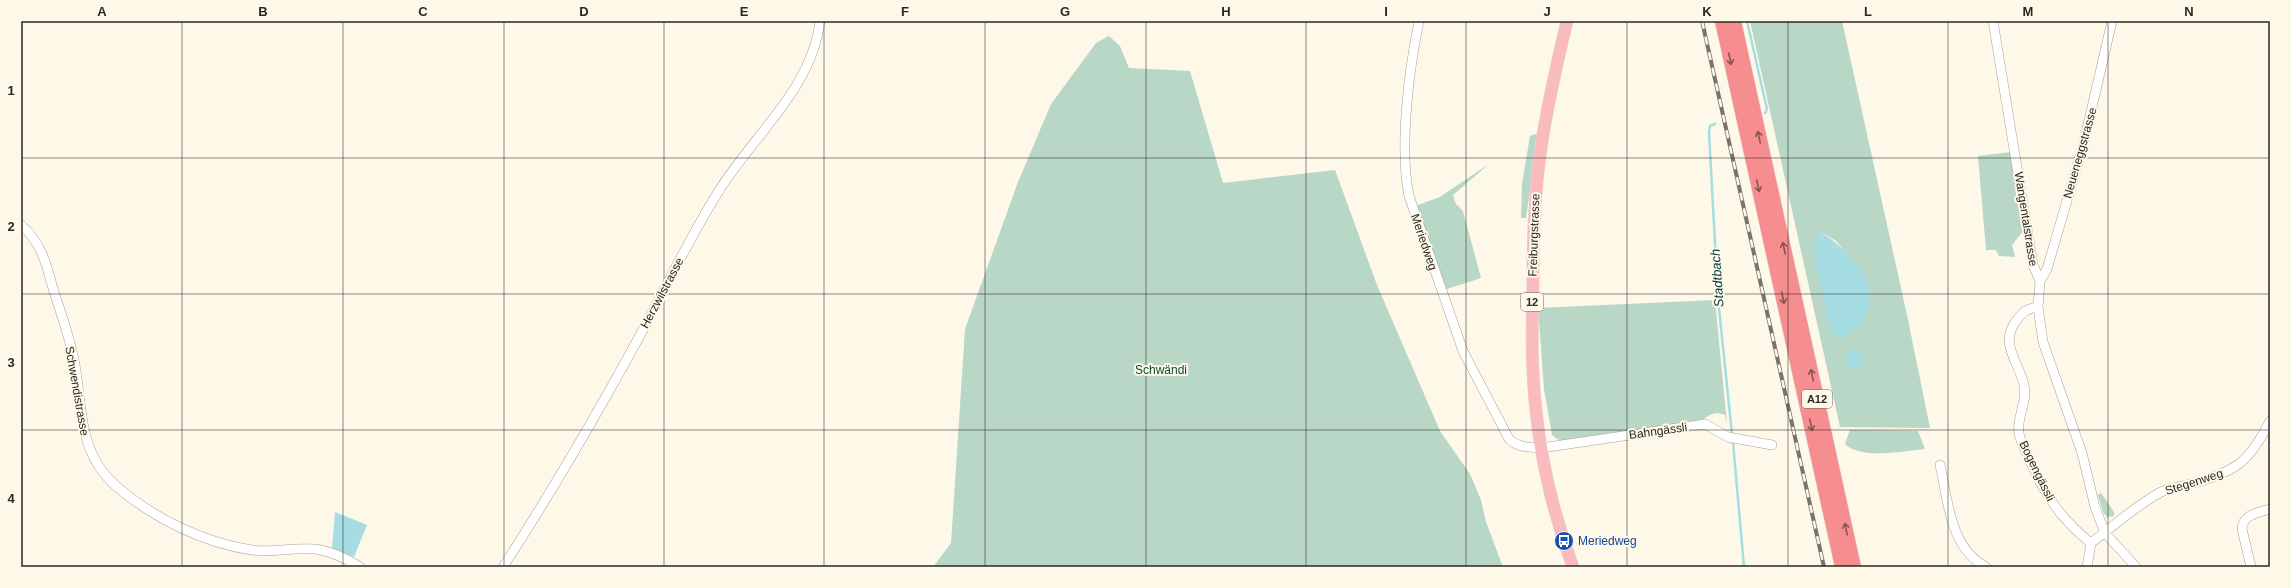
<svg xmlns="http://www.w3.org/2000/svg" width="2291" height="588" viewBox="0 0 2291 588" font-family="Helvetica,sans-serif">
<style>
.green{fill:#b8d7c7;fill-rule:evenodd}
.water{fill:#a5dde3}
.lines{fill:none;stroke-linecap:round;stroke-linejoin:round}
.stream{stroke:#a5dde3;stroke-width:2.5}
.minor-casing{stroke:#a7a194;stroke-width:10}
.major-casing{stroke:#dddddc;stroke-width:13}
.highway-casing{stroke:#dddddc;stroke-width:15}
.minor{stroke:#fff;stroke-width:9}
.major{stroke:#fabbbc;stroke-width:12}
.highway{stroke:#f68d8f;stroke-width:14}
.rail-casing{stroke:#77746b;stroke-width:4}
.rail{stroke:#fef8e9;stroke-width:2.5;stroke-dasharray:8;stroke-linecap:butt}
.oneway{stroke:#865554}
.grid{fill:none;stroke:#2a2823;stroke-width:1;stroke-opacity:0.55}
.labels{text-anchor:middle;dominant-baseline:central;stroke-width:4;stroke-linejoin:round;paint-order:stroke}
.shield{fill:#fef8e9;stroke:#6a665e;stroke-width:1}
.shield-label{font-size:11px;font-weight:bold;fill:#2a2823}
.street-label{font-size:12px;fill:#2a2823;stroke:#fef8e9}
.park-label{font-size:12px;fill:#0c4731;stroke:#fef8e9}
.transit-label{font-size:12px;fill:#164399;stroke:#fef8e9;text-anchor:start}
.water-label{font-size:13px;font-style:italic;fill:#00383c;stroke:#fef8e9}
.neatline{fill:none;stroke:#2a2823;stroke-width:1.5}
.grid-label{font-size:13px;text-anchor:middle;font-weight:bold;fill:#2a2823}
</style>
<rect width="100%" height="100%" fill="#fef8e9"/>
<!-- green -->
<path class="green" d="M1750,21H1842L1907,315L1930,428L1840,427ZM1820,232L1836,241L1857,265L1831,331Z
M1109,36L1120,46L1129,68L1190,71L1223,183L1335,170L1377,285L1440,431L1470,474L1481,500L1486,522L1503,567H933L951,543L965,329L1018,182L1051,104L1096,43Z
M1538,133L1526,218H1521L1522,184L1530,136Z
M2011,152L2023,231L2012,245L2015,257L1999,256L1996,250H1986L1978,156Z
M1489,164L1453,195L1456,204L1463,211L1481,278L1444,290L1415,206L1440,197Z
M1715,300L1727,424L1725,415C1715,411 1711,414 1702,420L1564,441L1557,439L1552,435L1544,389L1538,308Z
M1850,430L1918,431L1925,449C1904,451 1861,460 1845,444Z
M2101,493L2114,512V516L2107,517L2103,512L2098,495Z"/>
<!-- water -->
<path class="water" d="M1820,232C1848,248 1889,290 1861,323C1854,332 1849,337 1837,338L1831,331L1813,249Z
M1853,349L1861,350L1864,355V362L1858,367L1848,369L1846,354Z
M335,512L367,525L354,557L332,548Z"/>
<g class="lines">
<!-- stream -->
<path class="stream" d="M1747,21L1767,109L1765,113
M1715,124L1710,126L1709,132L1718,299L1732,434
M1733,442L1744,567"/>
<defs>
<path id="minor" d="M1419,21C1409,70 1399,147 1409,196L1463,351L1509,439C1518,448 1529,447 1541,448L1705,424L1728,437L1772,445
M1993,21L2033,265L2040,281L2038,307L2043,342L2082,453L2095,507L2105,533L2136,567
M21,225C40,241 46,262 52,285C59,308 68,332 73,355C84,403 75,450 116,486C153,518 204,543 252,550C273,553 294,547 315,549C331,551 347,559 360,567
M2040,281L2047,269L2083,146L2112,21
M2038,307C2027,308 2023,312 2016,321C1999,344 2019,362 2024,385C2028,402 2016,418 2019,433C2020,441 2025,449 2028,456C2043,492 2060,519 2091,543
M1940,465C1948,501 1950,548 1986,567
M503,567C553,490 600,409 644,328C668,283 690,237 717,194C751,137 812,90 820,21
M2087,567L2091,543C2114,526 2135,506 2161,492C2169,488 2181,487 2190,484C2235,472 2249,463 2270,421
M2251,567L2242,529C2243,514 2258,513 2270,509"/>
<path id="major" d="M1567,21C1557,63 1547,106 1541,148C1535,190 1533,231 1533,272C1533,305 1531,339 1533,372C1536,438 1550,505 1573,567"/>
<path id="highway" d="M1722,21L1842,567
M1734,21L1854,567"/>
</defs>
<!-- minor casing -->
<use href="#minor" class="minor-casing"/>
<!-- major casing -->
<use href="#major" class="major-casing"/>
<!-- highway casing -->
<use href="#highway" class="highway-casing"/>
<!-- minor -->
<use href="#minor" class="minor"/>
<!-- major -->
<use href="#major" class="major"/>
<!-- highway -->
<use href="#highway" class="highway"/>
<defs>
<path id="rail" d="M1702,21L1824,567"/>
</defs>
<!-- rail casing -->
<use href="#rail" class="rail-casing"/>
<!-- rail -->
<use href="#rail" class="rail"/>
</g>
<!-- one-way arrows -->
<defs><path id="oneway-shaft" d="M-6 0H5M1.5-3L5.5 0L1.5 3" fill="none" stroke-width="1.6" stroke-linecap="round" stroke-linejoin="round"/></defs>
<g class="oneway">
<use href="#oneway-shaft" transform="translate(1730 59) rotate(78)"/>
<use href="#oneway-shaft" transform="translate(1759 137) rotate(-102)"/>
<use href="#oneway-shaft" transform="translate(1758 186) rotate(78)"/>
<use href="#oneway-shaft" transform="translate(1784 248) rotate(-102)"/>
<use href="#oneway-shaft" transform="translate(1783 298) rotate(78)"/>
<use href="#oneway-shaft" transform="translate(1812 375) rotate(-102)"/>
<use href="#oneway-shaft" transform="translate(1811 425) rotate(78)"/>
<use href="#oneway-shaft" transform="translate(1846 529) rotate(-102)"/>
</g>
<!-- grid -->
<path class="grid" d="M182,21V567M343,21V567M504,21V567M664,21V567M824,21V567M985,21V567M1146,21V567M1306,21V567M1466,21V567M1627,21V567M1788,21V567M1948,21V567M2108,21V567M21,158H2270M21,294H2270M21,430H2270"/>
<!-- icons -->
<defs>
<symbol id="bus-disc" viewBox="-11 -11 22 22"><circle r="9.5" fill="#1a4fb4" stroke="#fef8e9"/><path d="M-5-6H5V4H4V6H2V4H-2V6H-4V4H-5ZM-3.5-4V0h7V-4ZM-3.5 1.2v1.5H-2V1.2ZM2 1.2v1.5H3.5V1.2Z" fill="#fff"/></symbol>
</defs>
<g fill-rule="evenodd">
<use href="#bus-disc" x="1553" y="530" width="22" height="22"/>
</g>
<g class="labels">
<!-- shield labels -->
<g class="shield">
<rect x="1521" y="293" width="22" height="18" rx="3"/>
<rect x="1802" y="390" width="30" height="18" rx="3"/>
</g>
<g class="shield-label">
<text x="1532" y="302">12</text>
<text x="1817" y="399">A12</text>
</g>
<!-- street labels -->
<g class="street-label">
<text transform="translate(2080 153) rotate(-74)">Neueneggstrasse</text>
<text transform="translate(2026 219) rotate(81)">Wangentalstrasse</text>
<text transform="translate(1534 235) rotate(-88)">Freiburgstrasse</text>
<text transform="translate(1424 242) rotate(71)">Meriedweg</text>
<text transform="translate(662 293) rotate(-62)">Herzwilstrasse</text>
<text transform="translate(77 391) rotate(80)">Schwendistrasse</text>
<text transform="translate(1658 431) rotate(-8)">Bahngässli</text>
<text transform="translate(2037 471) rotate(64)">Bogengässli</text>
<text transform="translate(2194 482) rotate(-18)">Stegenweg</text>
</g>
<!-- park labels -->
<g class="park-label">
<text x="1161" y="370">Schwändi</text>
</g>
<!-- transit labels -->
<g class="transit-label">
<text x="1578" y="541">Meriedweg</text>
</g>
<!-- water labels -->
<g class="water-label">
<text transform="translate(1717 278) rotate(-94)">Stadtbach</text>
</g>
</g>
<!-- border -->
<rect width="2291" height="588" fill="none" stroke="#fef8e9" stroke-width="44"/>
<rect x="22" y="22" width="2247" height="544" class="neatline"/>
<g class="grid-label">
<text x="102" y="16">A</text>
<text x="263" y="16">B</text>
<text x="423" y="16">C</text>
<text x="584" y="16">D</text>
<text x="744" y="16">E</text>
<text x="905" y="16">F</text>
<text x="1065" y="16">G</text>
<text x="1226" y="16">H</text>
<text x="1386" y="16">I</text>
<text x="1547" y="16">J</text>
<text x="1707" y="16">K</text>
<text x="1868" y="16">L</text>
<text x="2028" y="16">M</text>
<text x="2189" y="16">N</text>
<text x="11" y="95">1</text>
<text x="11" y="231">2</text>
<text x="11" y="367">3</text>
<text x="11" y="503">4</text>
</g>
</svg>
